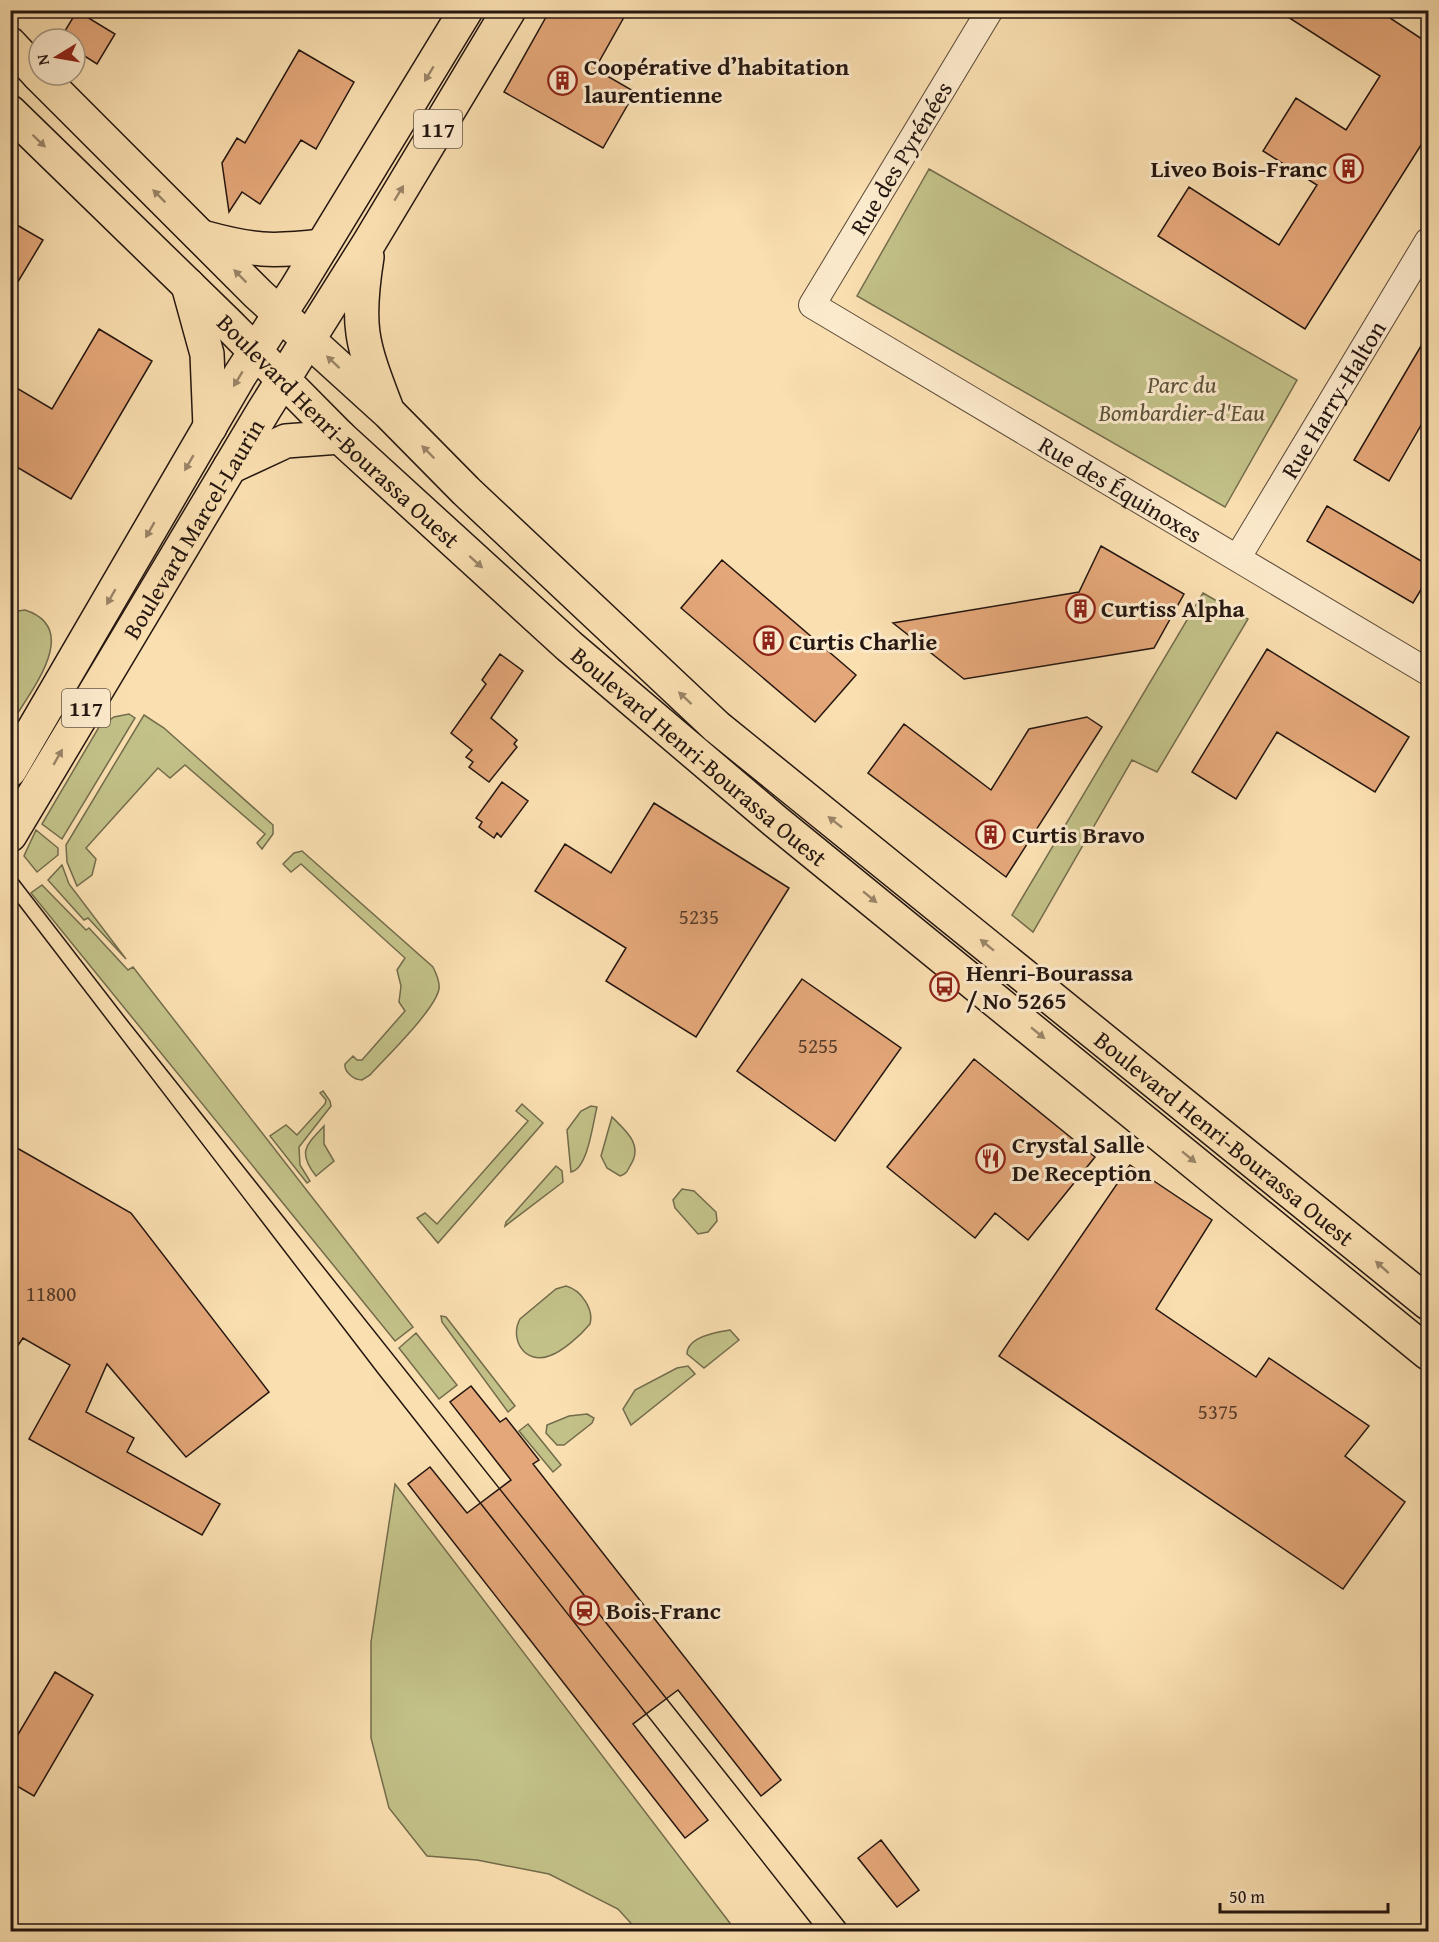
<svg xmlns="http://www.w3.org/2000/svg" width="1439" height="1942" viewBox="0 0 1439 1942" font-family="'Gentium Book Plus',serif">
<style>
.green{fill:#c2c188;stroke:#736c4c;stroke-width:1.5}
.building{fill:#e4a779;stroke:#241610;stroke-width:1.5}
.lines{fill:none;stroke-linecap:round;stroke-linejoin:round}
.street-casing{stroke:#5a4838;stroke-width:28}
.primary-casing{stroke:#241610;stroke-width:36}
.street{stroke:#fceacc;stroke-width:26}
.primary{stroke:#fadfb0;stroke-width:33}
.tram{stroke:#241610;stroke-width:1.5}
.oneway{fill:#9a8568}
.labels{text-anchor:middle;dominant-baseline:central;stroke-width:6;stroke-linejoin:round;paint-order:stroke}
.number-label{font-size:21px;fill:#543a2a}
.shield{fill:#fceacc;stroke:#655648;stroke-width:1.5}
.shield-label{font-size:22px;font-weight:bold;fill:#241610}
.poi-label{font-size:24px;font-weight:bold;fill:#241610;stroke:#fceacc;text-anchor:start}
.street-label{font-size:24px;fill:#241610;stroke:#fceacc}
.park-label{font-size:24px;font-style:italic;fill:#5b523a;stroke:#fceacc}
</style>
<rect width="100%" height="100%" fill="#fadfb0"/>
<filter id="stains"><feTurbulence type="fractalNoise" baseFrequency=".00333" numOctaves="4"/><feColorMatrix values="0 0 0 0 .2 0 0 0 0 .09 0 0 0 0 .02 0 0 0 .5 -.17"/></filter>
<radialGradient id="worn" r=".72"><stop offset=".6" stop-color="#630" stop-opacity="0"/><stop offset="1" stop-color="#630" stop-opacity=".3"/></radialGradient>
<!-- green -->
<path class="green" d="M929,169L1297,380L1225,507L857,296Z
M1203,593L1248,619L1157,772L1132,760L1033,932L1012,915Z
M25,610C84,629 28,694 11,724V612Z
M129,714L135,718L62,839L42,824L99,727L114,717Z
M144,715L164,728L273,825V834L262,849L257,843L265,834L185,765L170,778L158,768L86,848L96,859L92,875L77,886L67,862L66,845Z
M36,830L58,848V855L37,872L24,856Z
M302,851L433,967C436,973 440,982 439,989C435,1010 386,1057 370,1075L362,1080C354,1080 344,1072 345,1064L353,1056L357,1060H362L405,1011L399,1002L401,986L397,970L405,958L301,864L291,872L283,864L294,853Z
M62,865L69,884L126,959L88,918L84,920L48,880Z
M42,885L86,930L89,928L128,970L133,967L413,1327L395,1341L31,893Z
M323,1091L330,1101L331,1106L299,1147L300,1165L310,1181L307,1183L270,1136L286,1125L297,1135L325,1104L326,1100L320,1093Z
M522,1104L543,1123L438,1243L417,1218L425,1213L437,1224L528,1121L516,1111Z
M591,1106L597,1107C593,1122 588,1169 571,1172L567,1130L581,1111Z
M612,1117C626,1131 644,1145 630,1166C627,1172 626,1174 620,1176L607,1168L601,1156Z
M324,1126V1144L334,1161L316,1176C297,1152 306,1145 324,1126Z
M556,1166L562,1171L563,1182L505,1226L506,1222Z
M682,1189L694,1191L716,1212L717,1221L708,1232L698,1234L675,1208L673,1200Z
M566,1286C581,1290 594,1309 590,1324C581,1335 562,1352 549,1356C525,1365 509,1339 520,1319L556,1289Z
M441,1316L446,1317L515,1406L508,1412L442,1322Z
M730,1330L739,1340L704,1368L687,1354C687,1337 716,1332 730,1330Z
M416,1333L457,1385L439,1399L399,1348Z
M688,1366L695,1374L631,1425L623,1409L635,1390L677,1368Z
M587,1414L594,1418L592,1423L564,1445H557L546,1433L547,1425L569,1416Z
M528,1424L561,1465L553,1472L519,1431Z
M395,1484L736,1931H638L618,1909L549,1874L477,1860L427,1856L389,1808L371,1738V1642Z"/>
<!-- building -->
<path class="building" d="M550,10H628L595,69L635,92L603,148L504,92Z
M1277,10H1378L1428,43V134L1305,329L1158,236L1189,187L1279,245L1317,185L1263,151L1296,98L1346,130L1380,76Z
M77,11L115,34L97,64L75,50V39H60Z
M299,50L354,82L316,149L301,140L260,204L242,192L229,212L222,163L237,138L245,143Z
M10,221L43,240L10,295Z
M99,329L152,361L71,499L10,463V384L52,409Z
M1428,334V413L1389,481L1354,460Z
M1327,506L1428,565V578L1413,603L1307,541Z
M1101,546L1184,594L1154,648L964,679L893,623L1079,592Z
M722,560L856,675L815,722L681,608Z
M1267,649L1409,737L1375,792L1277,732L1236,799L1192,772Z
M500,654L523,671L491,718L517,740L514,744L517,747L489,782L469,767L473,762L466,757L472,750L451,733L486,684L482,680Z
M1087,717L1102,727L1006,877L868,773L904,724L991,790L1029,729Z
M502,782L528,801L501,837L497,833L494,838L479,827L482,822L476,818Z
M654,803L789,888L696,1037L606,981L626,948L535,891L565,844L611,873Z
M802,979L901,1048L835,1141L737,1071Z
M974,1059L1095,1157L1028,1240L995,1213L975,1238L887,1167Z
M10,1144L131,1213L269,1392L186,1457L107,1364L86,1412L134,1438L127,1452L220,1504L202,1535L29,1439L70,1365L23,1338L10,1357Z
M1130,1165L1212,1220L1156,1309L1256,1377L1269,1358L1369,1426L1345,1456L1405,1502L1343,1589L999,1356Z
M471,1386L500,1422L506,1418L539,1460L533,1464L781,1780L761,1796L678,1690L633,1724L708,1820L685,1838L408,1484L430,1467L467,1513L511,1480L450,1402Z
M55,1672L93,1695L34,1796L10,1782V1748Z
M881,1840L919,1890L897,1907L858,1858Z"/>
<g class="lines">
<defs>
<g id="street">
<path id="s1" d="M990,10L812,305L1428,672"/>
<path id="s2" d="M1238,557L1428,241"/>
</g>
<g id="primary">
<path d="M10,44L39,75"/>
<path id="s3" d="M39,75L258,294L389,413L466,491L717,727L1428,1303"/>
<path id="s4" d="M10,112L228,324L340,437L569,646L775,821L1428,1353"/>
<path d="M202,237C253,251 271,252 322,246"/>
<path d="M367,257C356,326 361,342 386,407"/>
<path d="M188,285L207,354L210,427"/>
<path d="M230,467L286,441L340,437"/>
<path d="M10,770L240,375L296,289L466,10"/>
<path id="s5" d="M10,835L264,410L369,243L509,10"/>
</g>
</defs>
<!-- street casing -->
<use href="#street" class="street-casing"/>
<!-- primary casing -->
<use href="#primary" class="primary-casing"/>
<!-- street -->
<use href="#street" class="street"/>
<!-- primary -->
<use href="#primary" class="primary"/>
<!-- tram -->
<path class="tram" d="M10,869L126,1019L852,1932
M10,893L378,1373L818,1932"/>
</g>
<!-- one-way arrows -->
<defs><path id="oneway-solid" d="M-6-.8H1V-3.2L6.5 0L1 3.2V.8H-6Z" transform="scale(1.5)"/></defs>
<g class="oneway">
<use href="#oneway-solid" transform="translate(429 74) rotate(121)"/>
<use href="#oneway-solid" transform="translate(39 141) rotate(44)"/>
<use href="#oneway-solid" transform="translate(399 193) rotate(-59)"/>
<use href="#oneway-solid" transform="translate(159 196) rotate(-135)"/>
<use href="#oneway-solid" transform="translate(240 276) rotate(-135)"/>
<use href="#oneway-solid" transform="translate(333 362) rotate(-137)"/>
<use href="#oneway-solid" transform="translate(238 379) rotate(121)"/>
<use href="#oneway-solid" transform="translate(428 452) rotate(-135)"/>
<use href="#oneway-solid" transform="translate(189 463) rotate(120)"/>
<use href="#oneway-solid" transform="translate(150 530) rotate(120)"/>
<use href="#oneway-solid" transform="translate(476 562) rotate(42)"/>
<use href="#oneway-solid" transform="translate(111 597) rotate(120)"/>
<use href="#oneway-solid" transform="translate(685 698) rotate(-137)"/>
<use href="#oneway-solid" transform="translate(58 757) rotate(-60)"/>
<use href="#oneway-solid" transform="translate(835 822) rotate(-142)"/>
<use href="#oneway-solid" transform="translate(870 897) rotate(39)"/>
<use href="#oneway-solid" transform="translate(987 945) rotate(-141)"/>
<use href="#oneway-solid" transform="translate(1038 1033) rotate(39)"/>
<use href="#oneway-solid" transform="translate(1189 1157) rotate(39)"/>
<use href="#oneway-solid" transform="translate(1382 1267) rotate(-138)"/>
</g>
<!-- icons -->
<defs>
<symbol id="building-ring" viewBox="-11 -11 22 22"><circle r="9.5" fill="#fceacc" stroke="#8f2418" stroke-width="1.5"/><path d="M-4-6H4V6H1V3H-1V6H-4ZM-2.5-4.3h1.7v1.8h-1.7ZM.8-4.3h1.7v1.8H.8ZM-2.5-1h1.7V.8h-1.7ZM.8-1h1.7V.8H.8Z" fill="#8f2418"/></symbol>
<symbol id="bus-ring" viewBox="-11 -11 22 22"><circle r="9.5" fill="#fceacc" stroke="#8f2418" stroke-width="1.5"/><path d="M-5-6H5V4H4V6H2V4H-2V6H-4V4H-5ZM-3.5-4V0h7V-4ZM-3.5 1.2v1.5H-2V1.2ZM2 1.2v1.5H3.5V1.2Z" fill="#8f2418"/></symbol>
<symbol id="restaurant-ring" viewBox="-11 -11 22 22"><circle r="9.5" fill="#fceacc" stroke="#8f2418" stroke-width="1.5"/><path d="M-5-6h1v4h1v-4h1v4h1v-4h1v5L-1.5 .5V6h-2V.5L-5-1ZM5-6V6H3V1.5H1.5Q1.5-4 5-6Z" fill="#8f2418"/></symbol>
<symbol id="station-ring" viewBox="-11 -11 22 22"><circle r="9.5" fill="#fceacc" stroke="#8f2418" stroke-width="1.5"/><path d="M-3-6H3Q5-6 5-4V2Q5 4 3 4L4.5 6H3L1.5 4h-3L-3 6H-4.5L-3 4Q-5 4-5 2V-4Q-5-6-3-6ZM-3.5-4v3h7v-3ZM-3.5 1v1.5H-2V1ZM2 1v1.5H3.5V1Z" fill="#8f2418"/></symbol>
</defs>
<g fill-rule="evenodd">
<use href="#building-ring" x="546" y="64" width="33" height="33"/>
<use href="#building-ring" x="1332" y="152" width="33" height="33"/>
<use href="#building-ring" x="1064" y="592" width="33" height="33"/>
<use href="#building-ring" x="752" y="624" width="33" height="33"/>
<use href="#building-ring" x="974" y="818" width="33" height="33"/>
<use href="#bus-ring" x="928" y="970" width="33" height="33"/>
<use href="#restaurant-ring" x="974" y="1142" width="33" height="33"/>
<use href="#station-ring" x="568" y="1594" width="33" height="33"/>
</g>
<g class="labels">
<!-- number labels -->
<g class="number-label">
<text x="699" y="916">5235</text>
<text x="818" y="1045">5255</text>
<text x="51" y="1293">11800</text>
<text x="1218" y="1411">5375</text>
</g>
<!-- shield labels -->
<g class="shield">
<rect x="414" y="110" width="48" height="38" rx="4.5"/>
<rect x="62" y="689" width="48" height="38" rx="4.5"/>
</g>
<g class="shield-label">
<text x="438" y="129">117</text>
<text x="86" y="708">117</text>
</g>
<!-- poi labels -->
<g class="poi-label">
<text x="584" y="66">Coopérative d’habitation<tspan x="584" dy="28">laurentienne</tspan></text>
<text x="1327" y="168" text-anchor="end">Liveo Bois-Franc</text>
<text x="1101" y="608">Curtiss Alpha</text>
<text x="789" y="641">Curtis Charlie</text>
<text x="1012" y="834">Curtis Bravo</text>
<text x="966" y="972">Henri-Bourassa<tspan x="966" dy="28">/ No 5265</tspan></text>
<text x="1012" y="1144">Crystal Salle<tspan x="1012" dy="28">De Reception</tspan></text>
<text x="606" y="1610">Bois-Franc</text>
</g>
<!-- street labels -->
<g class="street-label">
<text transform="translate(901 158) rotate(-59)">Rue des Pyrénées</text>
<text stroke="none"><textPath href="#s2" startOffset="184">Rue Harry-Halton</textPath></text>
<text stroke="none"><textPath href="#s4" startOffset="458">Boulevard Henri-Bourassa Ouest</textPath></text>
<text stroke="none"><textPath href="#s1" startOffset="704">Rue des Équinoxes</textPath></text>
<text stroke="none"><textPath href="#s5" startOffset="357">Boulevard Marcel-Laurin</textPath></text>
<text stroke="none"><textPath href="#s4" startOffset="944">Boulevard Henri-Bourassa Ouest</textPath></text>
<text stroke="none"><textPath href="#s3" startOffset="1594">Boulevard Henri-Bourassa Ouest</textPath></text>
</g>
<!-- park labels -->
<g class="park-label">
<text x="1182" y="384">Parc du<tspan x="1182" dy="28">Bombardier-d'Eau</tspan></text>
</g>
</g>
<!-- margin -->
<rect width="1439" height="1942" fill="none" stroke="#fadfb0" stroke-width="36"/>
<rect x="12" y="12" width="1415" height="1918" fill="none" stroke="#241610" stroke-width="3"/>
<rect x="18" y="18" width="1403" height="1906" fill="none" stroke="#241610" stroke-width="1.5"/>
<!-- north arrow -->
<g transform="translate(57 57) rotate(259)"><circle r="28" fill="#fceacc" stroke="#a69581" stroke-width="1.5"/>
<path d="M0-4.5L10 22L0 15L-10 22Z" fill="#8f2418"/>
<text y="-9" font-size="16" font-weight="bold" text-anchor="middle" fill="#241610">N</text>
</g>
<!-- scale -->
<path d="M1220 1903v9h168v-9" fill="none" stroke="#241610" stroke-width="3"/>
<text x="1229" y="1903" font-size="18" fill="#241610" stroke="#fceacc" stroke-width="4.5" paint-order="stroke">50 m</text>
<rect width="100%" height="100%" filter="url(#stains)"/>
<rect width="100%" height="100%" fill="url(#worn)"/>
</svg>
